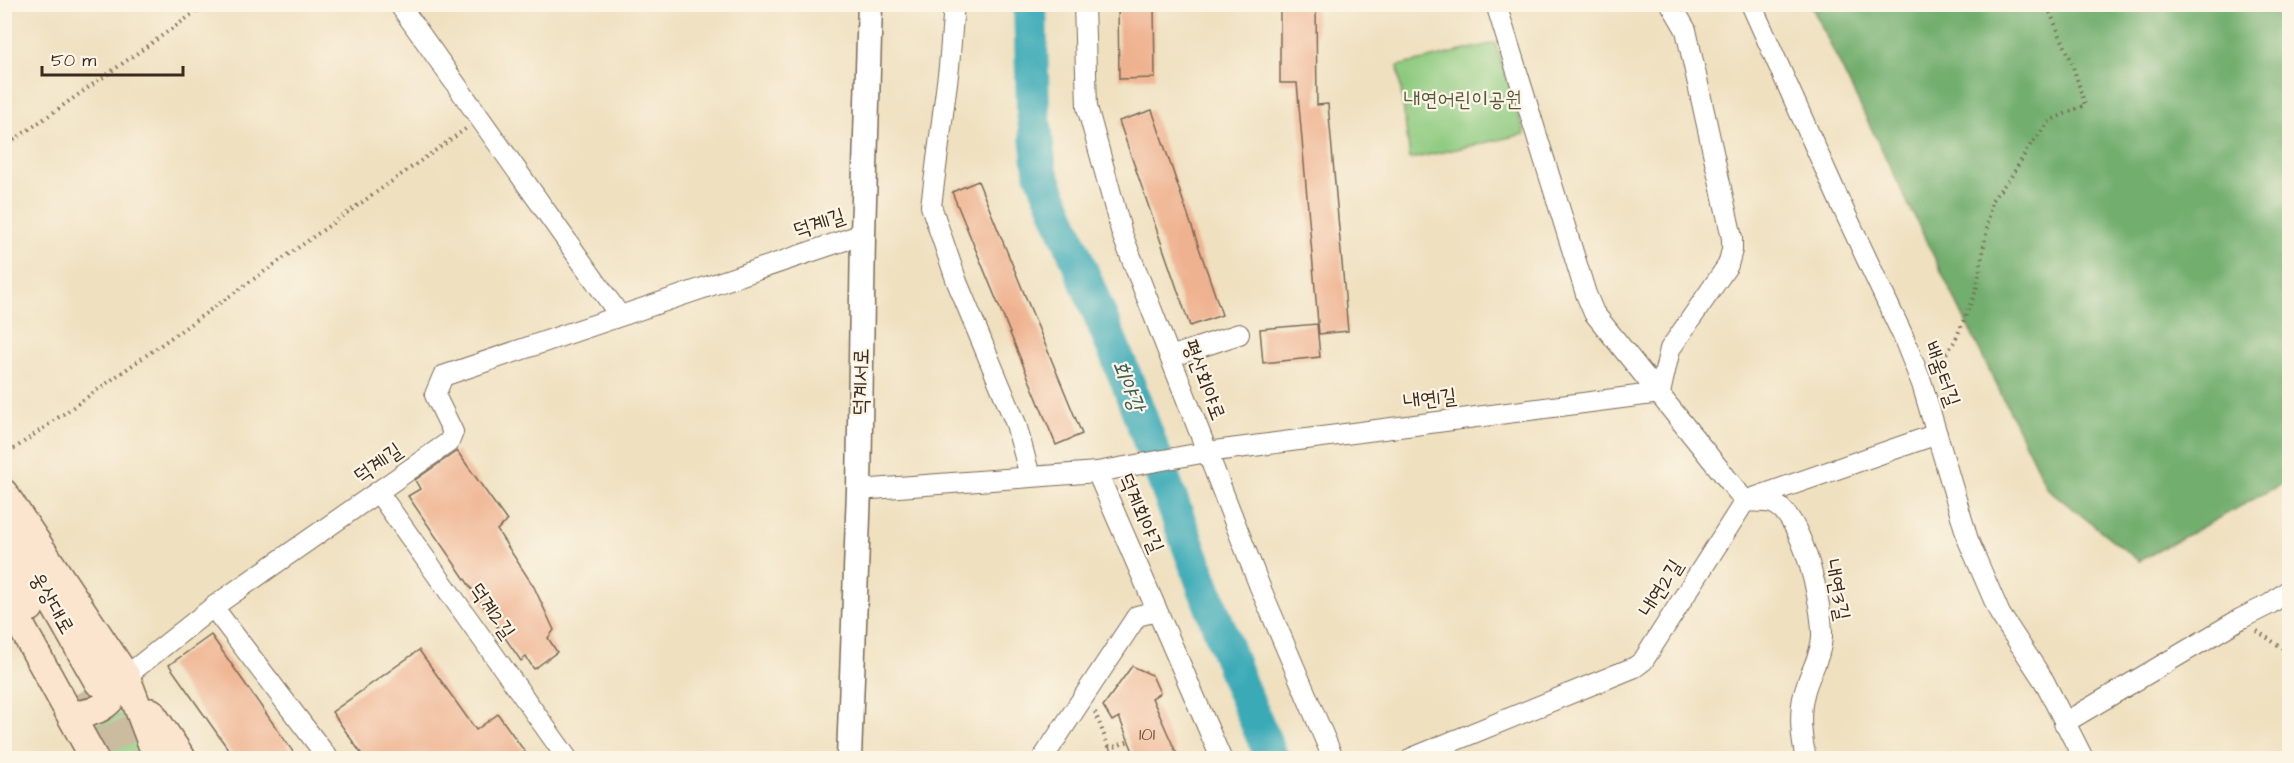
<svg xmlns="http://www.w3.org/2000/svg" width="2294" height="763" viewBox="0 0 2294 763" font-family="'Architects Daughter','Poor Story',sans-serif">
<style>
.green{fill:#8dca7f;stroke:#647a4e;stroke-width:1.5}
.forest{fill:#72ae6e;stroke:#566c46;stroke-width:1.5}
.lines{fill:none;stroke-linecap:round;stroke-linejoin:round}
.river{stroke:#3aaab7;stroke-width:34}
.building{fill:#efb290}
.secondary-tunnel{stroke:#cbbca0;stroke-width:27;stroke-dasharray:27 14;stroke-linecap:butt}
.minor-casing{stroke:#7a6a57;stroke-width:22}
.tertiary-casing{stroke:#7a6a57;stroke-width:27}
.secondary-casing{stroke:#7a6a57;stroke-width:30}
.path{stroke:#7a6a57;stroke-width:4;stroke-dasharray:1.5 4.5;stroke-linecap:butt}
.minor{stroke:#fff;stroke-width:20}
.tertiary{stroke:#fff;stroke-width:24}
.secondary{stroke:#fce5cf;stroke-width:27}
.labels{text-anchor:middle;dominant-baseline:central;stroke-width:4.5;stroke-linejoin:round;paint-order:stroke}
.number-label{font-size:18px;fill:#684c3a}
.park-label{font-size:21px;fill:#545a3b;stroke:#fcf5e5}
.street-label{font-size:21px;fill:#3b2a1e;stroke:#fcf5e5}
.water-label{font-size:22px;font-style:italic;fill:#3b5d5b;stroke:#fcf5e5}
</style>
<rect width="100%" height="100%" fill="#fcf5e5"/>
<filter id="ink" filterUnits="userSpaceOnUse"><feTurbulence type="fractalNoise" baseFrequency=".0167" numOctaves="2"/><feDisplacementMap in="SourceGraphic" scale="12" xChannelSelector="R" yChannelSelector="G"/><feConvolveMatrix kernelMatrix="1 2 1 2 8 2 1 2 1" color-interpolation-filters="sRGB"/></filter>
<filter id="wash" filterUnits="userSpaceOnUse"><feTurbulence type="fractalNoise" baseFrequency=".008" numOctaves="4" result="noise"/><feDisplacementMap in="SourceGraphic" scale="24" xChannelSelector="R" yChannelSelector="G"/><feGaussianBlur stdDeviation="1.35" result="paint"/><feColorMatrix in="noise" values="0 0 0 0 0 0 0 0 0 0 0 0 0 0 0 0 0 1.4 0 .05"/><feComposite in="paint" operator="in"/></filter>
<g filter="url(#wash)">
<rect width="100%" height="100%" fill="#efe0c0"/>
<!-- green -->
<path class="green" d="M1495,43L1525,134L1410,159L1398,66Z
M128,709L148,758H111L96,724L107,722Z"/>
<!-- forest -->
<path class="forest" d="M1811,5H2289V480L2139,561L2047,488Z"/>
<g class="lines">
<!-- river -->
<path class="river" d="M1030,4L1033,110L1040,170L1127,381L1240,684L1272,758"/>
</g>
<g id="blocks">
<!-- building -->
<path class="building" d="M1118,4H1154L1155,78L1119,79Z
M1280,4H1316L1317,105L1328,104L1348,331L1319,334L1297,83H1280Z
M1152,110L1222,315L1190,326L1119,121Z
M978,181L1082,434L1056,445L952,192Z
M1317,324L1320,357L1263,363L1260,329Z
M457,451L507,521L497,530L534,587L554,630L548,638L557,652L534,669L526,657L521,661L408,496L420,489L415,480Z
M211,635L298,759H235L169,665Z
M419,650L476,730L498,714L530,759H365L332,712Z
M1132,666L1152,675L1160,693L1152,698L1179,759H1136L1119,717L1112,721L1103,706Z"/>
</g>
</g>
<g filter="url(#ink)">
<use href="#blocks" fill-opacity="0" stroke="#7a6a57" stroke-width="1.5"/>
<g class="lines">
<!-- secondary-tunnel -->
<path class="secondary-tunnel" d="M99,683L134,758
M77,694L110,758"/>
<defs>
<path id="minor" d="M399,4L620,316
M954,4L949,67L931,206L957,282L1016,424L1030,476
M1084,4L1087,107L1122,234L1260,587L1333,758
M1496,4L1586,294L1594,313L1745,501C1753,502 1764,501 1772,503C1803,513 1823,608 1822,637C1821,658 1808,675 1804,694C1799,714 1801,739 1806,758
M1751,4L1839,200L1903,336L1922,384L1968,540L2000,614L2044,681L2083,758
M1170,357L1239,334
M1660,393L1670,349L1728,265L1732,250V238L1686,30L1671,4
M1097,472L1221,758
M859,490L1097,472L1207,452L1660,393
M378,492L567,758
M213,607L328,758
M126,676L213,607L449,442L453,432L435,395L443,376L863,234
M2064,723L2240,619L2270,604L2290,589
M1043,758L1137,616L1157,611
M1412,758L1635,667L1643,661L1745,501L1937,434"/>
<path id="tertiary" d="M849,758L859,490L863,234L870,4"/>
<path id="secondary" d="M4,493L126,676L157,758
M10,534L45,589L98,682
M4,565L30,608
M4,595L94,758
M151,712L182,758
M71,714C101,715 121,699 121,668"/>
</defs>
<!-- minor casing -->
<use href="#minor" class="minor-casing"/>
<!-- tertiary casing -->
<use href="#tertiary" class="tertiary-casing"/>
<!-- secondary casing -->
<use href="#secondary" class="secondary-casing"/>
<!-- path -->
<path class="path" d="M4,147L207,4
M1936,368L1955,341L1976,291L1992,200L2011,177L2031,144L2051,120L2085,105L2071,60L2048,8L2042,4
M4,456L467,128
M2257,631L2290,653
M1095,712L1113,758
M1109,749L1129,741
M1100,758L1111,753"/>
<!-- minor -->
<use href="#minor" class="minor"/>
<!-- tertiary -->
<use href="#tertiary" class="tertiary"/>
<!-- secondary -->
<use href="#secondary" class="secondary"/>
</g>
</g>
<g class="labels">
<!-- number labels -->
<g class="number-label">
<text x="1147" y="734">101</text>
</g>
<!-- park labels -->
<g class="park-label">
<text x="1463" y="99">내연어린이공원</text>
</g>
<!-- street labels -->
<g class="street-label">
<text transform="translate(819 223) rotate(-18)">덕계1길</text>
<text transform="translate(1942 374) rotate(70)">배움터길</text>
<text transform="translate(1204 380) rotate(69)">평산회야로</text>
<text transform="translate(861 382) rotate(-89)">덕계서로</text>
<text transform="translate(1430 399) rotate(-7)">내연1길</text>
<text transform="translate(378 463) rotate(-35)">덕계1길</text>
<text transform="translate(1141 513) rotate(67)">덕계회야길</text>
<text transform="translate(1661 588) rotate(-58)">내연2길</text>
<text transform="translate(1837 590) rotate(79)">내연3길</text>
<text transform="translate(52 603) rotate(60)">웅상대로</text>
<text transform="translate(492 611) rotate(55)">덕계2길</text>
</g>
<!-- water labels -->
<g class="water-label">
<text transform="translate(1128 386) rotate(68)">회야강</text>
</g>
</g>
<!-- margin -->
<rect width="2294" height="763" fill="none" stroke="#fcf5e5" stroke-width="24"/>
<!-- scale -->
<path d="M42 66v9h141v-9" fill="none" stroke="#3b2a1e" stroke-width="3"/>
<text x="51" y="66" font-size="18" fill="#3b2a1e" stroke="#fcf5e5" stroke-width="4.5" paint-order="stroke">50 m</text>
</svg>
